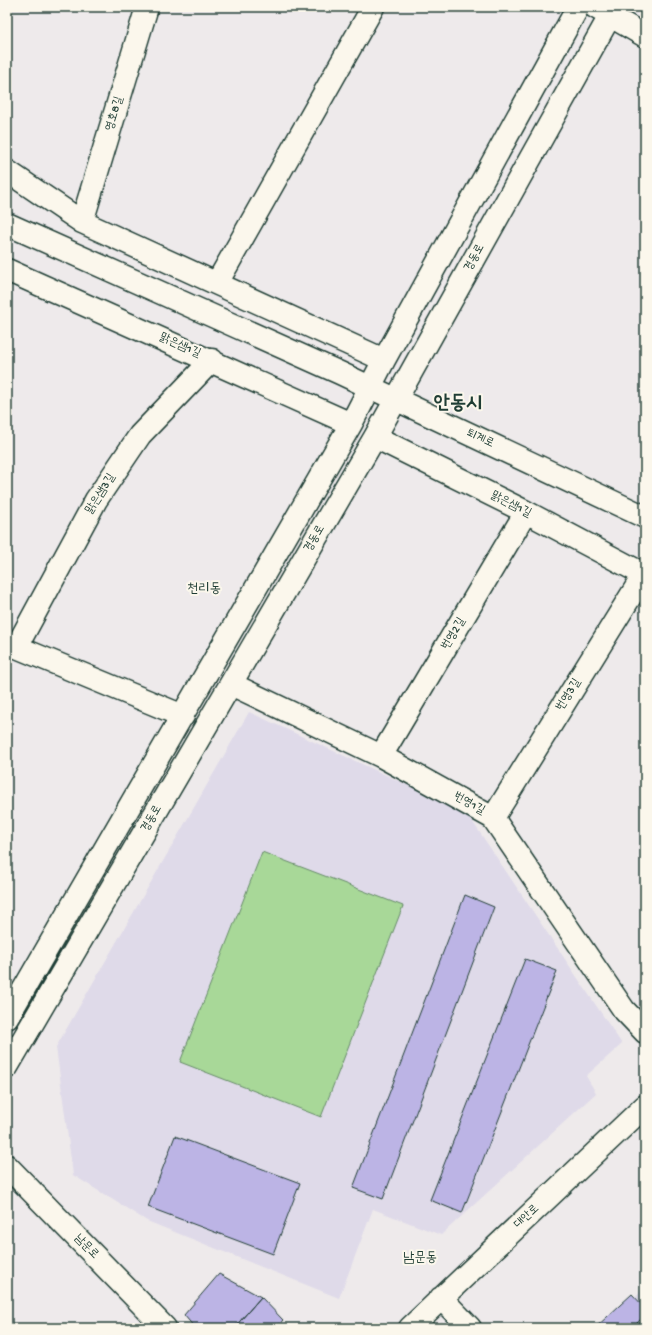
<svg xmlns="http://www.w3.org/2000/svg" width="652" height="1335" viewBox="0 0 652 1335" font-family="'Gochi Hand','Poor Story',sans-serif">
<style>
.built{fill:#dfdae9}
.green{fill:#a8d898;stroke:#648a66}
.building{fill:#bcb4e5;stroke:#1f3d34}
.lines{fill:none;stroke-linecap:round;stroke-linejoin:round}
.minor-casing{stroke:#1f3d34;stroke-width:25}
.minor{stroke:#fbf7ec;stroke-width:22}
.labels{text-anchor:middle;dominant-baseline:central;stroke-width:4;stroke-linejoin:round;paint-order:stroke}
.street-label{font-size:12px;fill:#1f3d34;stroke:#fbf7ec}
.quarter-label{font-size:14px;fill:#1f3d34;stroke:#fbf7ec}
.town-label{font-size:20px;font-weight:bold;fill:#1f3d34;stroke:#fbf7ec}
</style>
<rect width="100%" height="100%" fill="#eeeaeb"/>
<filter id="ink" filterUnits="userSpaceOnUse"><feTurbulence type="fractalNoise" baseFrequency=".025" numOctaves="2"/><feDisplacementMap in="SourceGraphic" scale="8" xChannelSelector="R" yChannelSelector="G"/><feConvolveMatrix kernelMatrix="1 2 1 2 8 2 1 2 1" color-interpolation-filters="sRGB"/></filter>
<g filter="url(#ink)">
<!-- built -->
<path class="built" d="M249,712L466,812L622,1044L586,1076L596,1093L441,1235L373,1209L339,1298L147,1221L73,1175L56,1047Z
M645,1287V1328H602Z"/>
<!-- green -->
<path class="green" d="M262,852L403,906L321,1117L180,1062Z"/>
<!-- building -->
<path class="building" d="M465,895L494,907L383,1199L353,1188Z
M525,959L557,971L462,1213L430,1200Z
M175,1136L300,1183L273,1254L148,1207Z
M219,1274L261,1297L234,1328H195L184,1315Z
M632,1294L645,1308V1315L632,1328H595Z
M261,1297L283,1320L276,1328H234Z
M441,1323L455,1328H436Z"/>
<g class="lines">
<defs>
<path id="minor" d="M595,7L645,36
M7,171L82,222L384,360
M82,222L147,7
M7,224L340,373L645,517
M7,270L351,424
M217,283L373,7
M375,437L526,512L645,575
M7,643L183,716
M17,646L96,500L140,435L212,360
M231,684L381,756L493,818L624,1010L645,1032
M381,756L526,512
M493,818L645,573
M7,1018L351,424L384,360L578,7
M7,1067L375,437L615,7
M7,1166L165,1328
M441,1298L470,1328
M410,1328L645,1106"/>
</defs>
<!-- minor casing -->
<use href="#minor" class="minor-casing"/>
<!-- minor -->
<use href="#minor" class="minor"/>
</g>
</g>
<g class="labels">
<!-- street labels -->
<g class="street-label">
<text transform="translate(115 114) rotate(-73)">영호8길</text>
<text transform="translate(475 258) rotate(-61)">경동로</text>
<text transform="translate(180 346) rotate(24)">맑은샘1길</text>
<text transform="translate(480 439) rotate(25)">퇴계로</text>
<text transform="translate(101 494) rotate(-58)">맑은샘3길</text>
<text transform="translate(511 505) rotate(27)">맑은샘1길</text>
<text transform="translate(315 539) rotate(-60)">경동로</text>
<text transform="translate(454 634) rotate(-59)">번영2길</text>
<text transform="translate(569 695) rotate(-58)">번영3길</text>
<text transform="translate(469 804) rotate(29)">번영1길</text>
<text transform="translate(152 819) rotate(-60)">경동로</text>
<text transform="translate(527 1217) rotate(-43)">대안로</text>
<text transform="translate(86 1247) rotate(46)">남문로</text>
</g>
<!-- quarter labels -->
<g class="quarter-label">
<text x="204" y="589">천리동</text>
<text x="420" y="1258">남문동</text>
</g>
<!-- town labels -->
<g class="town-label">
<text x="458" y="404">안동시</text>
</g>
</g>
<!-- margin -->
<rect width="652" height="1335" fill="none" stroke="#fbf7ec" stroke-width="24"/>
<rect x="12" y="12" width="628" height="1311" fill="none" stroke="#1f3d34" stroke-width="1.5" filter="url(#ink)"/>
</svg>
